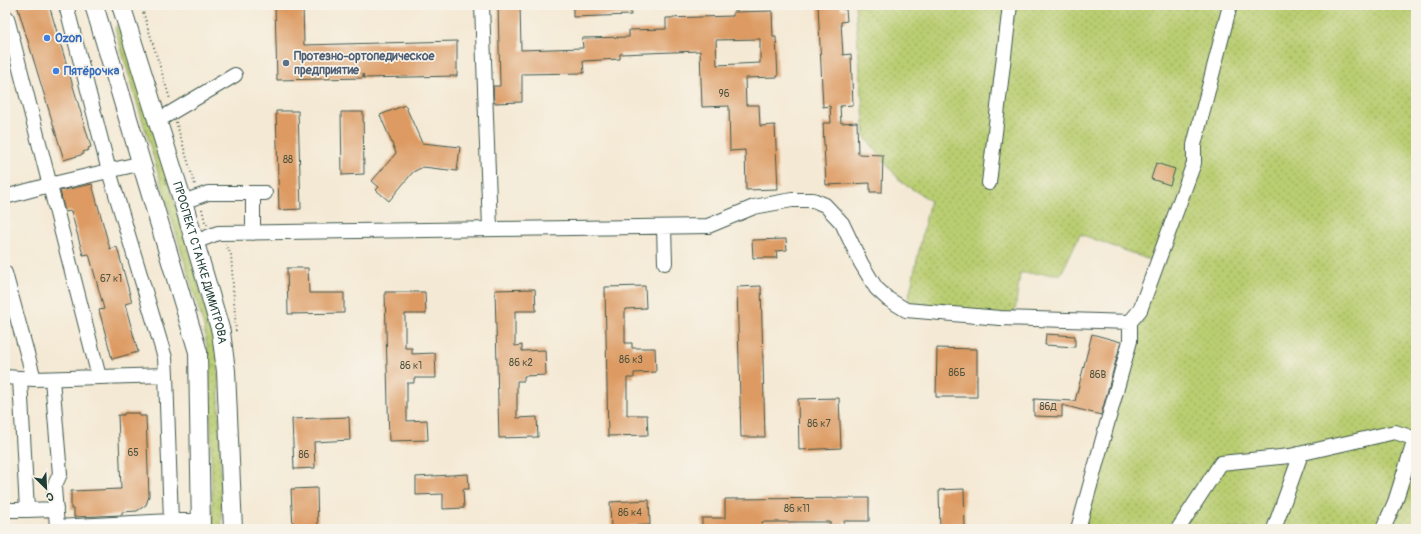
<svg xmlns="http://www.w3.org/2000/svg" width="1421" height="534" viewBox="0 0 1421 534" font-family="Pangolin,sans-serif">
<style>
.grass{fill:url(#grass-dots);stroke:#6c8552}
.building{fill:#dd9b63;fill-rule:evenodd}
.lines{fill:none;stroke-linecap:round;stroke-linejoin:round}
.minor-casing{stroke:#3f574c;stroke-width:16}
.major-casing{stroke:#3f574c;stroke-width:20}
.path{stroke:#3f574c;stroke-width:2;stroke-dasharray:1 3;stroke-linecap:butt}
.minor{stroke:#fff;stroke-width:14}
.major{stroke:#fff;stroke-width:18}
.shop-dot{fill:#3f7fe0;stroke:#f7f3e8;stroke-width:1.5}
.service-dot{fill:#5c6f8a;stroke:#f7f3e8;stroke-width:1.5}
.labels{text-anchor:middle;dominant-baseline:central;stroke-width:3.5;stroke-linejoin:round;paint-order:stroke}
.number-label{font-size:10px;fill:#4e5440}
.shop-label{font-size:12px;font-weight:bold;fill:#366cbe;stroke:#f7f3e8;text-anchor:start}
.service-label{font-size:12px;font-weight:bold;fill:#4e5e75;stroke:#f7f3e8;text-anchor:start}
.street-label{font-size:12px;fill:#1f3d34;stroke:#f7f3e8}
</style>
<defs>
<pattern id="grass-dots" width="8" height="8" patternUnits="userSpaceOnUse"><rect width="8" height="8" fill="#b9cd71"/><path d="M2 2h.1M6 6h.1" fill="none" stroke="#96a85e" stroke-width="1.8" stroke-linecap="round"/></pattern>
</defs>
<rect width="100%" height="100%" fill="#f7f3e8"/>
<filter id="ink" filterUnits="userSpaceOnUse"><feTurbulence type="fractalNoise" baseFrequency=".025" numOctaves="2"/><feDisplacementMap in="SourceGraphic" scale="8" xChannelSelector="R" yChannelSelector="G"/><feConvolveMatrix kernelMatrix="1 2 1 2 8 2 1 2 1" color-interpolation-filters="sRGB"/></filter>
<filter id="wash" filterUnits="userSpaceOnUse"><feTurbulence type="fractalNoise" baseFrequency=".012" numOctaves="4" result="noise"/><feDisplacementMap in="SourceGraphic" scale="16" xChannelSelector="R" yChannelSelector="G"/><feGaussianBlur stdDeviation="0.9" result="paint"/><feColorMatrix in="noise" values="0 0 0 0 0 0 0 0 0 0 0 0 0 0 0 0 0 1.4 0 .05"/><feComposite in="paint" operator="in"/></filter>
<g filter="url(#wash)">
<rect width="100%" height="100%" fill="#f4e9d4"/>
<!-- grass -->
<path class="grass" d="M855,5H1416V529H1083L1130,341L1158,263L1080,234L1061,274L1020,273L1014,319L906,310L930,200L901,182L865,137Z
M121,24L124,25L218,353L222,529H213L209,360L204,327L115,28L117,25Z"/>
<g id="blocks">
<!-- building -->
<path class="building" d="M17,5H49L91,147L88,148L89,150L83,152L84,154L64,160Z
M275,5H303L304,45L457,41V76L364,78L363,74V78L277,80Z
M498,5H520L521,50L583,48L582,38L629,37V30L666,29V18L733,16V12L772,11L773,37H776L778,77L745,78L746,105H759L760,126L775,125L778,189L746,190L745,150L730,151L729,106L702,107L700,51L620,54V59L583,61L584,73L522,74V102L494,103L493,86H500ZM760,39V63L717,65L716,40Z
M573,5H631V15L573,17Z
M818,5H840L841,9H846L847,21L841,22L843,55L851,54L853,105L840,106L841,123L857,122L858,154L883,155L882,192H870V183L826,185L823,123H831L830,106L823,107Z
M405,105L422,143L460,147L457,171L423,167L413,172L389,201L376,190L379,187L372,181L396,153L380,115Z
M276,111H298L301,209L279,210Z
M341,112H363L364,174L342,175Z
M1156,163L1175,169L1170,185L1151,179Z
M92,184L110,249L117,247L132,302L125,304L138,352L112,359L99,310L104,309L89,254L83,255L71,211L65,212L60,191Z
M786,239L787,250L776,251L777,258H753L752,240Z
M287,268H308L309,293H344V313L288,314Z
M645,286L646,308L625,309V343H632V348H655L656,372L634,373V378H627V415H647L648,435L608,436L605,287Z
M761,286L765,437H741L737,287Z
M535,289L536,311H515V346L522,345V351L545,350L546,375L524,376V381H517V418L537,417L538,437L499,438L495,290Z
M385,292H425L426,314H405V348H412V354L435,353L436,378H414V383H407V421L427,420L428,440L389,441Z
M1046,334L1075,336V347L1045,345Z
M1092,334L1121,342L1101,415L1062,405V417L1034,416V399L1075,401Z
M937,348L977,349V397H936Z
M839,398L841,448L799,450L798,399Z
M124,413H139V416H146L149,496L146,505L137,511L122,512V515L74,517V509H71V491L121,489L118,415H124Z
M349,417L350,440L314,442L315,468L294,469L292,419Z
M468,474L469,489H463L464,508L443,509V494L416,495V477Z
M317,488L318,529H293L291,489Z
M964,489L965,529H940L939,490Z
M869,498V521H844V527H830V522H762V529H702V518H725V499Z
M649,500L650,525L628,526V529H611L610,502Z"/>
</g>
</g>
<g filter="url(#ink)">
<use href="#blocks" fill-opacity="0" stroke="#3f574c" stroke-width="1"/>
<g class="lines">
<defs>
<path id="minor" d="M482,5L490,229
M5,18H7L99,377
M157,121L235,75
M989,183L1010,5
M5,197L49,185L142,163
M183,202L208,193H265
M664,227L665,263
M253,233V193
M195,242L218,233L708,226L754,207L792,200H813L825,205L842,223L861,263L876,288L888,299L906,310L1000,318L1130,322
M5,273L34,379
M166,375L171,521H201
M5,377L34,379L166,375L165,358L109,171L66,5
M52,379L60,474L54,487L57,527L171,521V529
M5,510H27L20,379
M27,510L56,509
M1078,529L1130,341V322L1140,310L1194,163V145L1230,5
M1178,529L1221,463L1290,456L1395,432L1416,439
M1274,529L1301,454
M1383,529L1395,502L1415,439"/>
<g id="major">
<path d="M94,5L198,352L201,529"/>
<path id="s1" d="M121,5L183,202L221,332L226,371L233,529"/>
</g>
</defs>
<!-- minor casing -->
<use href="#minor" class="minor-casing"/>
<!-- major casing -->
<use href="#major" class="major-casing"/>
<!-- path -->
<path class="path" d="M141,5L170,99
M176,122L195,185
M202,209L205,222L208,225
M225,244L231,254L236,332"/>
<!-- minor -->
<use href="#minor" class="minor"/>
<!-- major -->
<use href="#major" class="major"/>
</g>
</g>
<!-- markers -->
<g class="shop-dot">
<circle cx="47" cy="38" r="4"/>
<circle cx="56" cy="71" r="4"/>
</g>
<circle class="service-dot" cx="286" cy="63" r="4"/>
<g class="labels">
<!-- number labels -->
<g class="number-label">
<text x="724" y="94">96</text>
<text x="288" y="160">88</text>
<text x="111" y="279">67 к1</text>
<text x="631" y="360">86 к3</text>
<text x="521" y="363">86 к2</text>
<text x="411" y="366">86 к1</text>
<text x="957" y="373">86Б</text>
<text x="1098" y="375">86В</text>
<text x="1048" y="407">86Д</text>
<text x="819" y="424">86 к7</text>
<text x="133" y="453">65</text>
<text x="304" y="455">86</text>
<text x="797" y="509">86 к11</text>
<text x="630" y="513">86 к4</text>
</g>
<!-- shop labels -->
<g class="shop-label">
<text x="55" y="38">Ozon</text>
<text x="64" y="71">Пятёрочка</text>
</g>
<!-- service labels -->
<g class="service-label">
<text x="294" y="56">Протезно-ортопедическое<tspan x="294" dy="14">предприятие</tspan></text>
</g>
<!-- street labels -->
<g class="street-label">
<text stroke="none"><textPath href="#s1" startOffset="270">ПРОСПЕКТ СТАНКЕ ДИМИТРОВА</textPath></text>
</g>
</g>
<!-- margin -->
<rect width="1421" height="534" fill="none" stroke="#f7f3e8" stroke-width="20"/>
<!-- north arrow -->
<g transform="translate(46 488) rotate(156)" stroke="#f7f3e8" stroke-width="3" paint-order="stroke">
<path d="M0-3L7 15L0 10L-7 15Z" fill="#1f3d34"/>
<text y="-6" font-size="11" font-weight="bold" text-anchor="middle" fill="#1f3d34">С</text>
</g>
</svg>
